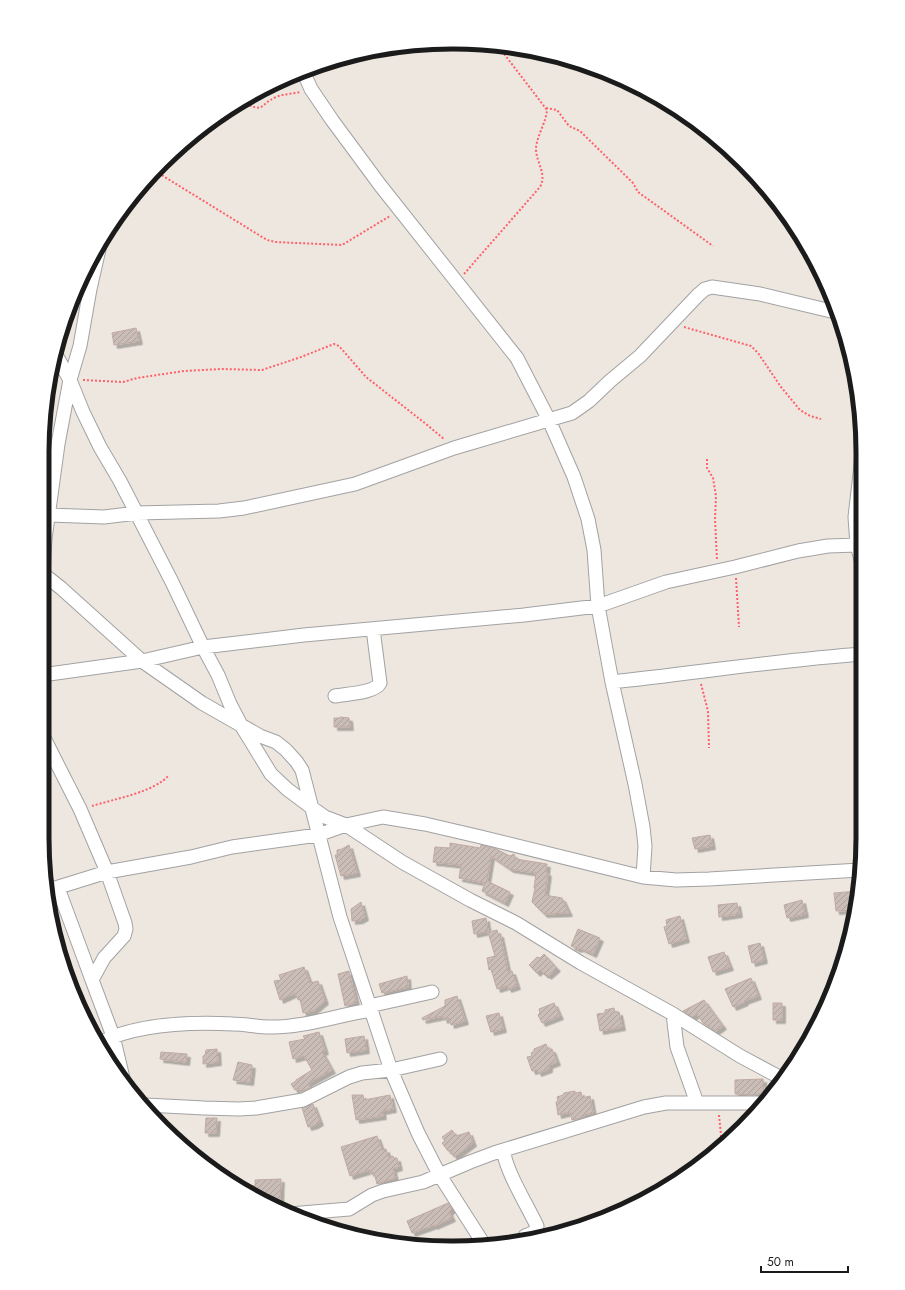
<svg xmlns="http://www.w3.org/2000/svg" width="905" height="1290" viewBox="0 0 905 1290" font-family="Jost,sans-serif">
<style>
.building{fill:url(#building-hatch);stroke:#c0aaa2;filter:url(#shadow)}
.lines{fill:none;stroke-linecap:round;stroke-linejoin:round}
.street-casing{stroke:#a2a2a2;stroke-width:15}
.path{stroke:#ff6069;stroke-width:2;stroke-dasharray:2 2;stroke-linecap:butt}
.street{stroke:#fff;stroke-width:13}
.rim{fill:none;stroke:#1b1b1b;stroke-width:5}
</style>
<defs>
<pattern id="building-hatch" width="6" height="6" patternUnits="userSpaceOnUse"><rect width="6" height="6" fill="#cabcb6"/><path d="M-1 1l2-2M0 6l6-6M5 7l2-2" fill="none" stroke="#ada19c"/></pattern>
<filter id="shadow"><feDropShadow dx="3.5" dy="3.5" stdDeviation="0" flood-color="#0004"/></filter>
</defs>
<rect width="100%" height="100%" fill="#eee7e0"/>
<!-- building -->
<path class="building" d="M136,328L139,341L114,345L112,333Z
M340,717L349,718L350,727H334V718H340Z
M710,835L712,846L695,849L692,838Z
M450,843L480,848L481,845L494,848L510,856L514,854L516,859L547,864L546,872L548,873L545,895L562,898L569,913L544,914L532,902L535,888H534L536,873L510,869L491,856L487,881L510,892L505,903L482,891L485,883L459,878L461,865L433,862L435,847L450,848Z
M349,845L357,873L341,876L335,855H337V850L342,849Z
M858,891L856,910L836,911L834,893Z
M802,900L805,914L787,918L784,905Z
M361,902L365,917L360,920L352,921L351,909Z
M737,903L739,914L719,917L718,905Z
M680,916L686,939L669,944L664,927L667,926L666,920Z
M486,918L488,931L474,934L472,921Z
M578,929L600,938L593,954L580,948L578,949L571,946Z
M497,930L498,934H500L508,972L512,971L517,986L508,989L507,986L497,989L491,969L489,970L487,958L495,956L488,932Z
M760,943L764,960L752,963L748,946Z
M724,952L730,967L713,972L708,957Z
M544,954L557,968L548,976L546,974L545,975L540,970L537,973L529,965L537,957L540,958Z
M304,967L310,983L318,981L325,1001L313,1011L303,1013L300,999L298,1000L295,993L280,1000L274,981L281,980L279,975Z
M349,971L356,1002L345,1006L338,974Z
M407,976L408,987L382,993L379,984Z
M751,978L758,996L744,1001L745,1002L733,1007L725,989Z
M457,996L465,1021L451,1025L449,1018L444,1020L443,1016L423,1020L422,1018L445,1006V1000Z
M704,1000L723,1026L716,1031L703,1023L697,1014L692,1017L683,1011Z
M554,1003L560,1016L542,1023L538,1015L540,1013L539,1009Z
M773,1003H782V1020H773Z
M614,1008L615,1012H619L622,1027L600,1031L597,1014L605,1013V1010Z
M499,1013L503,1029L491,1032L486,1016Z
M319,1032L325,1051L322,1052L332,1070L308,1083L310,1088L300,1092L299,1088L295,1090L291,1084L296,1081V1080L312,1070L304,1056L293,1059L289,1042L305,1039L303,1036Z
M364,1036L366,1050L347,1053L345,1039Z
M546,1044L548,1049H552L557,1062L549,1065V1069L538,1073L537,1070L532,1071L527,1057L532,1056L531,1053L534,1051V1049Z
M217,1049L218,1062L203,1064V1056L205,1055L206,1050Z
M161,1052L187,1054L186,1062L160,1059Z
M238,1062L252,1065L250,1082L233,1080Z
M763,1079L764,1092L754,1095L735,1094V1080Z
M575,1091V1093L581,1092L582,1098L590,1096L593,1113L583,1115L584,1117L572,1120L570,1112L558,1115L556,1102L558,1101L557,1097L563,1095L564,1093Z
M352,1095H363L364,1100L390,1095L393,1109L382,1111L383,1116L356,1120Z
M313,1104L320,1122L315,1125L308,1127L302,1108Z
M206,1118H217L216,1133H205Z
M452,1130L456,1136L469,1132L473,1143L454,1157L450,1150L448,1151L442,1143L445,1141L442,1137Z
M377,1136L382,1150L386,1149L388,1157L393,1156L394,1158H397L399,1167L393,1169L395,1178L377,1184L374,1172L370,1173V1170L350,1176L341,1147Z
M281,1179L280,1200H264L239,1186H255V1180Z
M448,1203L452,1209L449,1212L452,1218L434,1226V1225L412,1233L407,1221Z"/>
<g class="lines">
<defs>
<path id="street" d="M303,71L311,89L332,120L380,185L517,358L549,420L574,477L588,519L594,550L598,606L612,682L635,784L643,827L645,846L643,877
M56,355L70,380L83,412L100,447L120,481L172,582L203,647L218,675L230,704L241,725L271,774L287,789L311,807L325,817L346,825L383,817L425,824L481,837L643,877L676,880L709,879L860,870
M863,448L855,517L857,545L863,567
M49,515L104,517L137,513L219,511L244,508L355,484L454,448L572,413L589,401L610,381L640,356L698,295L705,289L712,287L760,294L835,312
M42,573L61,588L142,661L202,703L260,736L276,742L286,750L296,761L302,770L340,917L391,1070L418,1133L439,1174L485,1246
M43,574L45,539L58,444L70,380L80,346L90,289L100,245
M42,675L142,661L203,647L304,635L524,615L598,606L666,582L735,567L798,551L828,546L857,545
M612,682C696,673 779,660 863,654
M335,696C346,694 375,693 380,683L373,629
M42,734L80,809L107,872L125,923L126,929L124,936L104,958L92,980L113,1036L123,1078
M58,888L92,980
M49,890L107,872L191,857L232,847L318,835L346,825L402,862L470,900L516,923L581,963L673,1014L740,1056L783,1079
M369,1006L432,992
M673,1014L677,1047L697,1103
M99,1043C136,1024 191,1022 233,1024C245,1024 257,1027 269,1027C303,1028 337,1015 371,1010
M146,1105L204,1108L239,1109L256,1108L303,1100L349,1077L362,1073L391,1070L440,1059
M503,1151C509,1177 525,1201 537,1226C536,1233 530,1234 525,1236
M290,1214L349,1209L372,1195L383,1191L423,1182L470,1162L494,1153L644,1107L666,1103H763"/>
</defs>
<!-- street casing -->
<use href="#street" class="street-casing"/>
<!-- path -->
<path class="path" d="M242,102C266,113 257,106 276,97C283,94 292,94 300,92
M546,108L557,110L569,126L580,131L633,183L638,192L713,246
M155,171L267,240L275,242L342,245L390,216
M464,274L540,187C547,174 537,164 536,150C536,137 546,123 547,110L498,46
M684,327L751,346L758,353L781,387L800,410L810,416L821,419
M83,380L123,382L137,378L184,371L221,369L262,370L301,357L334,344L339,346L366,377L426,424L444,439
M707,459V468L713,478L716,496L715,519L717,560
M736,578L739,627
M701,684L708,711L709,748
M92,806C114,799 155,792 169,775
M719,1115L722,1145"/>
<!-- street -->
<use href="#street" class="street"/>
</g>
<!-- crop -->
<path d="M0 0H905V1290H0ZM452 49H453A403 403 0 0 1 856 452V838A403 403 0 0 1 453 1241H452A403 403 0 0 1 49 838V452A403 403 0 0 1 452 49Z" fill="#fff" fill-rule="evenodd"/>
<path class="rim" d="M452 49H453A403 403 0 0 1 856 452V838A403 403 0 0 1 453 1241H452A403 403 0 0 1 49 838V452A403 403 0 0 1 452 49Z"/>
<!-- scale -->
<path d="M761 1266v6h87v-6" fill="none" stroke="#1b1b1b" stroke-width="2"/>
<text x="767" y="1266" font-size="12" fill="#1b1b1b" stroke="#ffffff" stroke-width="3" paint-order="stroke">50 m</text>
</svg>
